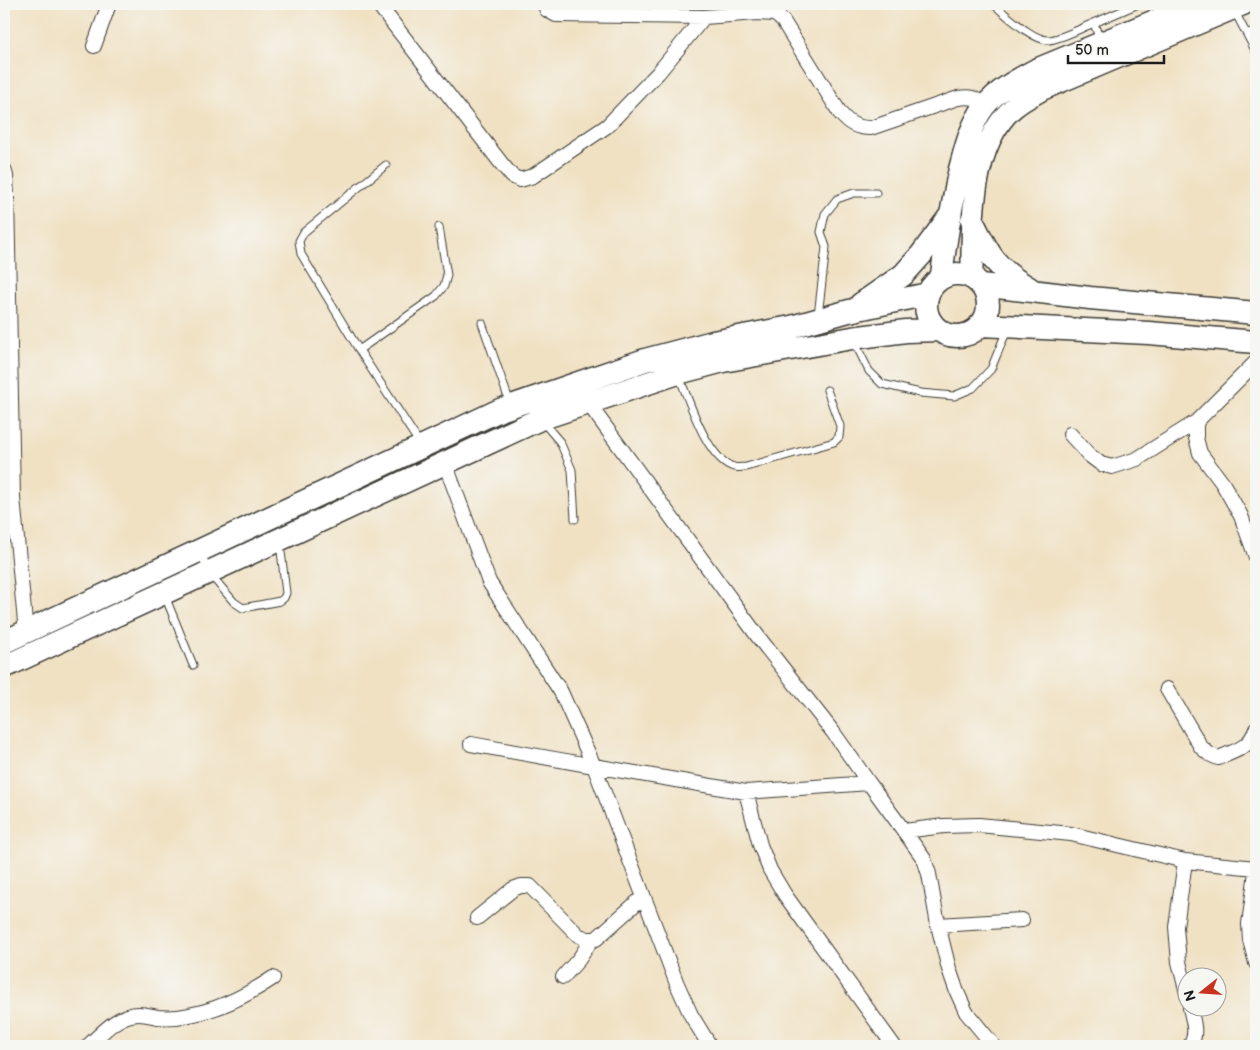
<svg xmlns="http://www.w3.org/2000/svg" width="1260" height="1050" viewBox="0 0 1260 1050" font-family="'Balsamiq Sans',sans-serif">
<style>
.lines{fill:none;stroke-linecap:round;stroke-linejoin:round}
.service-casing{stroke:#3c3a35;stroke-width:9}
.minor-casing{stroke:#3c3a35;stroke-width:16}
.primary-casing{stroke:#3c3a35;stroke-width:24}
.trunk-casing{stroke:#3c3a35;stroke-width:25}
.service{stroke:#fff;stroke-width:7}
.minor{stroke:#fff;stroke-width:14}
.primary{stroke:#fff;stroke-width:21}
.trunk{stroke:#fff;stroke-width:22}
</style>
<rect width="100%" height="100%" fill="#f6f6f2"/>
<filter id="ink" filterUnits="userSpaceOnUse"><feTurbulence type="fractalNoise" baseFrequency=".02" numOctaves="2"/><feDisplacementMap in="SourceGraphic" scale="10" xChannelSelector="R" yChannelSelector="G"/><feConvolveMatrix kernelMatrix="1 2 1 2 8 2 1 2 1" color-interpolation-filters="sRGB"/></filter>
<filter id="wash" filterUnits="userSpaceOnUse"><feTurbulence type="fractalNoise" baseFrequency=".0096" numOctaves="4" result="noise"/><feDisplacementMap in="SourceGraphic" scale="20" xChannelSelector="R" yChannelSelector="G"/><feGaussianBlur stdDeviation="1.12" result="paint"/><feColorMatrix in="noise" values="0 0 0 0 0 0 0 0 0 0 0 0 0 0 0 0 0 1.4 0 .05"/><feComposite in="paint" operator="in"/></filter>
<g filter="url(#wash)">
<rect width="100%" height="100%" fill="#f0e1c3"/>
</g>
<g filter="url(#ink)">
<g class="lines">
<defs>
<path id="service" d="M993,4C1006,14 1033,41 1049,40C1061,39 1081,28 1094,23
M1234,10L1256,52
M1246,33L1256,32
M1100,41L1094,23L1138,4
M386,165L304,232L299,241L301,254L359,350L420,444
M818,316L826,247L821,232L825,214L837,199L854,193H876
M482,323L510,403
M854,341L869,371L882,384L920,393L954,396L973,388L991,369L1007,330
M359,350L436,296L444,286L447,275L439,227
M679,376C689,400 707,460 734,467C737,468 742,467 746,467L834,442L839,437L840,426L827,390
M542,421L560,442L572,470L575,519
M201,553L209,573L234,602L243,608L280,601L284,598L286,593L280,543
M165,596L193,665"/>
<path id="minor" d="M378,4L501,163L512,176L520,180L533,176L607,126L658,73L704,17
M544,4L547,10L556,15L704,17L757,13L775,14L783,21L840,113C849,124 857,128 871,128L958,98C970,96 975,97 985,106
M94,46L109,4
M4,169L6,176L7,196L13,498L26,632
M1256,362L1196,422V438L1200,453L1223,484L1241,516L1256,557
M588,403L759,638L833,732L869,783
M1070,434L1089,455L1101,464L1112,467L1137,459L1196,422
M445,463L489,582L561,692L594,766L746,792L869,783L904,831L944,826L979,825L1071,834L1185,861L1256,868
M1167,689L1201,747L1209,754L1218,758C1235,751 1250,748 1256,729
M471,744L594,766L677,984L691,1015L710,1046
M746,792L760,845L770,870L785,895L894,1046
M904,831L924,859L929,874L938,925L949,969L957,992L966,1012L994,1046
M1185,861L1176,927L1179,962L1188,997
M1256,872L1249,924L1250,940L1256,963
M477,918L513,889L521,886H530L578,935L587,939H596L643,897
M938,925L1022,920
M563,977L579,959L592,939
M1190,1008C1193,1021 1198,1034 1190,1046
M88,1046C102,1033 118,1014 139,1014C145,1014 152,1016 158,1017C167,1018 180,1017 189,1015C218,1010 249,994 273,978"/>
<path id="primary" d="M941,278C946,242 951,207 959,171C965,149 970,126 984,107C997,90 1018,79 1037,69L1195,4
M972,278C972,225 970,146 1013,108C1022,100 1033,95 1043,89L1244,4"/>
<path id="trunk" d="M972,220C989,255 994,267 1029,288
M926 305a31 31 0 1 1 62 0a31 31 0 1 1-62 0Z
M981,285L1090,298L1256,313
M861,304L903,275L921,255L950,216
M980,325L1149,333L1256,342
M4,642L500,410L645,360L713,342L791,327L849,311L928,294
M4,667L540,419L678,373L723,361L852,338L906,331L939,330"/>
</defs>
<!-- service casing -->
<use href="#service" class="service-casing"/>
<!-- minor casing -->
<use href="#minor" class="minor-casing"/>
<!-- primary casing -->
<use href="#primary" class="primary-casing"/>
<!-- trunk casing -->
<use href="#trunk" class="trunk-casing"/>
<!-- service -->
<use href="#service" class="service"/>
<!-- minor -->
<use href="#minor" class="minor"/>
<!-- primary -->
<use href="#primary" class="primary"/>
<!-- trunk -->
<use href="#trunk" class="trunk"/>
</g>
</g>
<!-- margin -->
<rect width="1260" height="1050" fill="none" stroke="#f6f6f2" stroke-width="20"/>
<!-- north arrow -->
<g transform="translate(1202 992) rotate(253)"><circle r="24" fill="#f6f6f2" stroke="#9f9f9c"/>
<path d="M0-4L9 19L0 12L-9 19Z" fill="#c8321e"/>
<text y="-8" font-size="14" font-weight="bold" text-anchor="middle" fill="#1c1c1c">N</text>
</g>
<!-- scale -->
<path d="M1068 55v8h96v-8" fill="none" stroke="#1c1c1c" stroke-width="2.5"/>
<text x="1075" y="55" font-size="15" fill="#1c1c1c" stroke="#f6f6f2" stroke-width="4" paint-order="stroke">50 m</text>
</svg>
